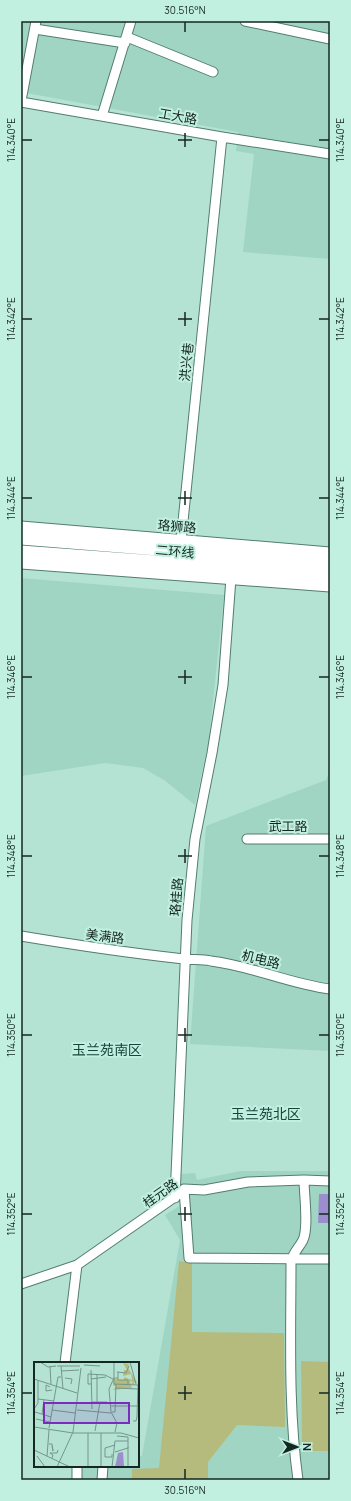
<svg xmlns="http://www.w3.org/2000/svg" width="351" height="1501" viewBox="0 0 351 1501" font-family="Manrope,'Noto Sans SC',sans-serif">
<style>
.built{fill:#a0d5c4}
.green{fill:#b5bb7c}
.water{fill:#9b8ecd}
.lines{fill:none;stroke-linecap:round;stroke-linejoin:round}
.minor-casing{stroke:#527d70;stroke-width:11}
.major-casing{stroke:#527d70;stroke-width:13}
.highway-casing{stroke:#527d70;stroke-width:15}
.minor{stroke:#fff;stroke-width:9}
.major{stroke:#fff;stroke-width:11}
.highway{stroke:#fff;stroke-width:13}
.ticks{fill:none;stroke:#152722;stroke-width:1.5}
.labels{text-anchor:middle;dominant-baseline:central;stroke-width:4;stroke-linejoin:round;paint-order:stroke}
.street-label{font-size:13px;fill:#152722;stroke:#c1efe0}
.neighbourhood-label{font-size:14px;fill:#194438;stroke:#c1efe0}
.inset-road{fill:none;stroke:#74978c;stroke-width:1}
.view{fill:#7b2cbf;fill-opacity:0.15;stroke:#7b2cbf;stroke-width:2}
.inset-edge{fill:none;stroke:#152722;stroke-width:2}
.neatline{fill:none;stroke:#152722;stroke-width:1.5}
.ticks-label{font-size:10px;text-anchor:middle;fill:#152722}
</style>
<rect width="100%" height="100%" fill="#b4e2d3"/>
<!-- built -->
<path class="built" d="M21,21H330V259L243,252L254,154L236,151L238,132L21,92Z
M21,578L224,595L209,740L195,805L164,780L143,768L105,763L21,776Z
M330,769V1051L190,1044L206,826L326,780Z
M240,1171H330V1480H73V1466H138V1456H142L180,1240L165,1215L181,1205L180,1174L195,1173L197,1180Z"/>
<!-- green -->
<path class="green" d="M179,1261L192,1263V1332L284,1333L285,1427L237,1425L208,1462V1480H132V1469L159,1468Z
M301,1361L330,1362V1451H302Z"/>
<!-- water -->
<path class="water" d="M319,1194H330V1223H318Z"/>
<g class="lines">
<defs>
<path id="minor" d="M245,21L330,39
M35,29L125,43
M127,37L213,72
M21,101L36,21
M21,102L222,137L330,154
M102,116L131,21
M181,541L222,137
M247,839H330
M21,936C75,945 130,953 184,959C193,960 202,959 211,961C252,966 290,984 330,989
M184,1189L189,1258L330,1259
M184,1189L204,1190L248,1182L304,1180L330,1181
M175,1198L187,920L195,839L212,753L223,685L231,578
M21,1284L77,1265L179,1194
M65,1363L77,1265
M77,1480V1466
M102,1480L103,1466
M298,1480C288,1408 291,1334 291,1261C294,1251 299,1248 303,1240C309,1228 304,1194 304,1180"/>
<path id="major" d="M21,527L330,553
M21,563L330,586"/>
<path id="highway" d="M21,538L330,563
M21,552L330,575"/>
</defs>
<!-- minor casing -->
<use href="#minor" class="minor-casing"/>
<!-- major casing -->
<use href="#major" class="major-casing"/>
<!-- highway casing -->
<use href="#highway" class="highway-casing"/>
<!-- minor -->
<use href="#minor" class="minor"/>
<!-- major -->
<use href="#major" class="major"/>
<!-- highway -->
<use href="#highway" class="highway"/>
</g>
<!-- ticks -->
<path class="ticks" d="M185,22V32M185,133V147M22,140H32M178,140H192M319,140H329M185,312V326M22,319H32M178,319H192M319,319H329M185,491V505M22,498H32M178,498H192M319,498H329M185,670V684M22,677H32M178,677H192M319,677H329M185,849V863M22,856H32M178,856H192M319,856H329M185,1028V1042M22,1035H32M178,1035H192M319,1035H329M185,1207V1221M22,1214H32M178,1214H192M319,1214H329M185,1386V1400M22,1393H32M178,1393H192M319,1393H329M185,1469V1479"/>
<g class="labels">
<!-- street labels -->
<g class="street-label">
<text transform="translate(178 116) rotate(10)">工大路</text>
<text transform="translate(186 362) rotate(-84)">洪兴巷</text>
<text transform="translate(177 526) rotate(5)">珞狮路</text>
<text transform="translate(175 551) rotate(5)">二环线</text>
<text x="288" y="826">武工路</text>
<text transform="translate(176 897) rotate(-85)">珞桂路</text>
<text transform="translate(105 936) rotate(7)">美满路</text>
<text transform="translate(261 959) rotate(14)">机电路</text>
<text transform="translate(160 1193) rotate(-35)">桂元路</text>
</g>
<!-- neighbourhood labels -->
<g class="neighbourhood-label">
<text x="107" y="1049">玉兰苑南区</text>
<text x="266" y="1113">玉兰苑北区</text>
</g>
</g>
<!-- overview -->
<g transform="translate(34 1362)">
<rect width="105" height="105" fill="#b4e2d3"/>
<path d="M89,1L95,2L94,6L104,22L101,19L100,22H97L99,20L96,19L98,26L79,28L82,25L79,23L80,15H84V18H90V15L98,18L97,12L89,14L90,8H93Z" fill="#b5bb7c"/>
<path d="M89,90L90,104L81,105L84,91Z" fill="#9b8ecd"/>
<path class="inset-road" d="M6,0L14,5L22,4M80,0V16L75,27L77,50L83,61L81,70M96,0L102,22M50,3L66,4M16,4L17,22M23,4H46M27,4L29,27M57,8L58,47M27,9L45,8M83,10L92,11L95,4M84,10V18H94V23M31,16L38,17L37,22M80,16V22L105,23M0,17L43,31M57,17L72,15M58,22H54V12L71,13L79,17M16,25L12,23V29L18,28M82,26L104,27M4,37L20,39M58,40H73M63,40V12M77,44H104M0,47L4,41V18M18,48L41,51M43,48L77,51M1,50L17,55M78,50H81L82,22M8,52L10,38M2,57L16,60M99,59H102L103,55L104,23M0,65L39,71H87L105,76M15,66L24,15H27M61,69L66,40M67,71V105M15,82H18L19,89L18,84M0,88L36,105M81,90L94,86V75L83,74M78,92V95H71V86L81,83M3,94L11,105M13,94L15,68M18,96L19,93L16,91H23L24,88M23,105L39,70L47,6M54,105V71M78,105L81,79H94M94,105V85"/>
<path class="view" d="M10,41H95V61H10Z"/>
<rect width="105" height="105" class="inset-edge"/>
</g>
<!-- border -->
<rect width="351" height="1501" fill="none" stroke="#c1efe0" stroke-width="44"/>
<!-- north arrow -->
<g transform="translate(297 1447) rotate(90)" stroke="#c1efe0" stroke-width="3" paint-order="stroke">
<path d="M0-3L7 15L0 10L-7 15Z" fill="#152722"/>
<text y="-6" font-size="11" font-weight="bold" text-anchor="middle" fill="#152722">N</text>
</g>
<rect x="22" y="22" width="307" height="1457" class="neatline"/>
<g class="ticks-label">
<text x="185" y="14">30.516°N</text>
<text transform="translate(11 140) rotate(-90)" y="4">114.340°E</text>
<text transform="translate(340 140) rotate(-90)" y="4">114.340°E</text>
<text transform="translate(11 319) rotate(-90)" y="4">114.342°E</text>
<text transform="translate(340 319) rotate(-90)" y="4">114.342°E</text>
<text transform="translate(11 498) rotate(-90)" y="4">114.344°E</text>
<text transform="translate(340 498) rotate(-90)" y="4">114.344°E</text>
<text transform="translate(340 677) rotate(-90)" y="4">114.346°E</text>
<text transform="translate(11 677) rotate(-90)" y="4">114.346°E</text>
<text transform="translate(340 856) rotate(-90)" y="4">114.348°E</text>
<text transform="translate(11 856) rotate(-90)" y="4">114.348°E</text>
<text transform="translate(11 1035) rotate(-90)" y="4">114.350°E</text>
<text transform="translate(340 1035) rotate(-90)" y="4">114.350°E</text>
<text transform="translate(11 1214) rotate(-90)" y="4">114.352°E</text>
<text transform="translate(340 1214) rotate(-90)" y="4">114.352°E</text>
<text transform="translate(11 1393) rotate(-90)" y="4">114.354°E</text>
<text transform="translate(340 1393) rotate(-90)" y="4">114.354°E</text>
<text x="185" y="1494">30.516°N</text>
</g>
</svg>
